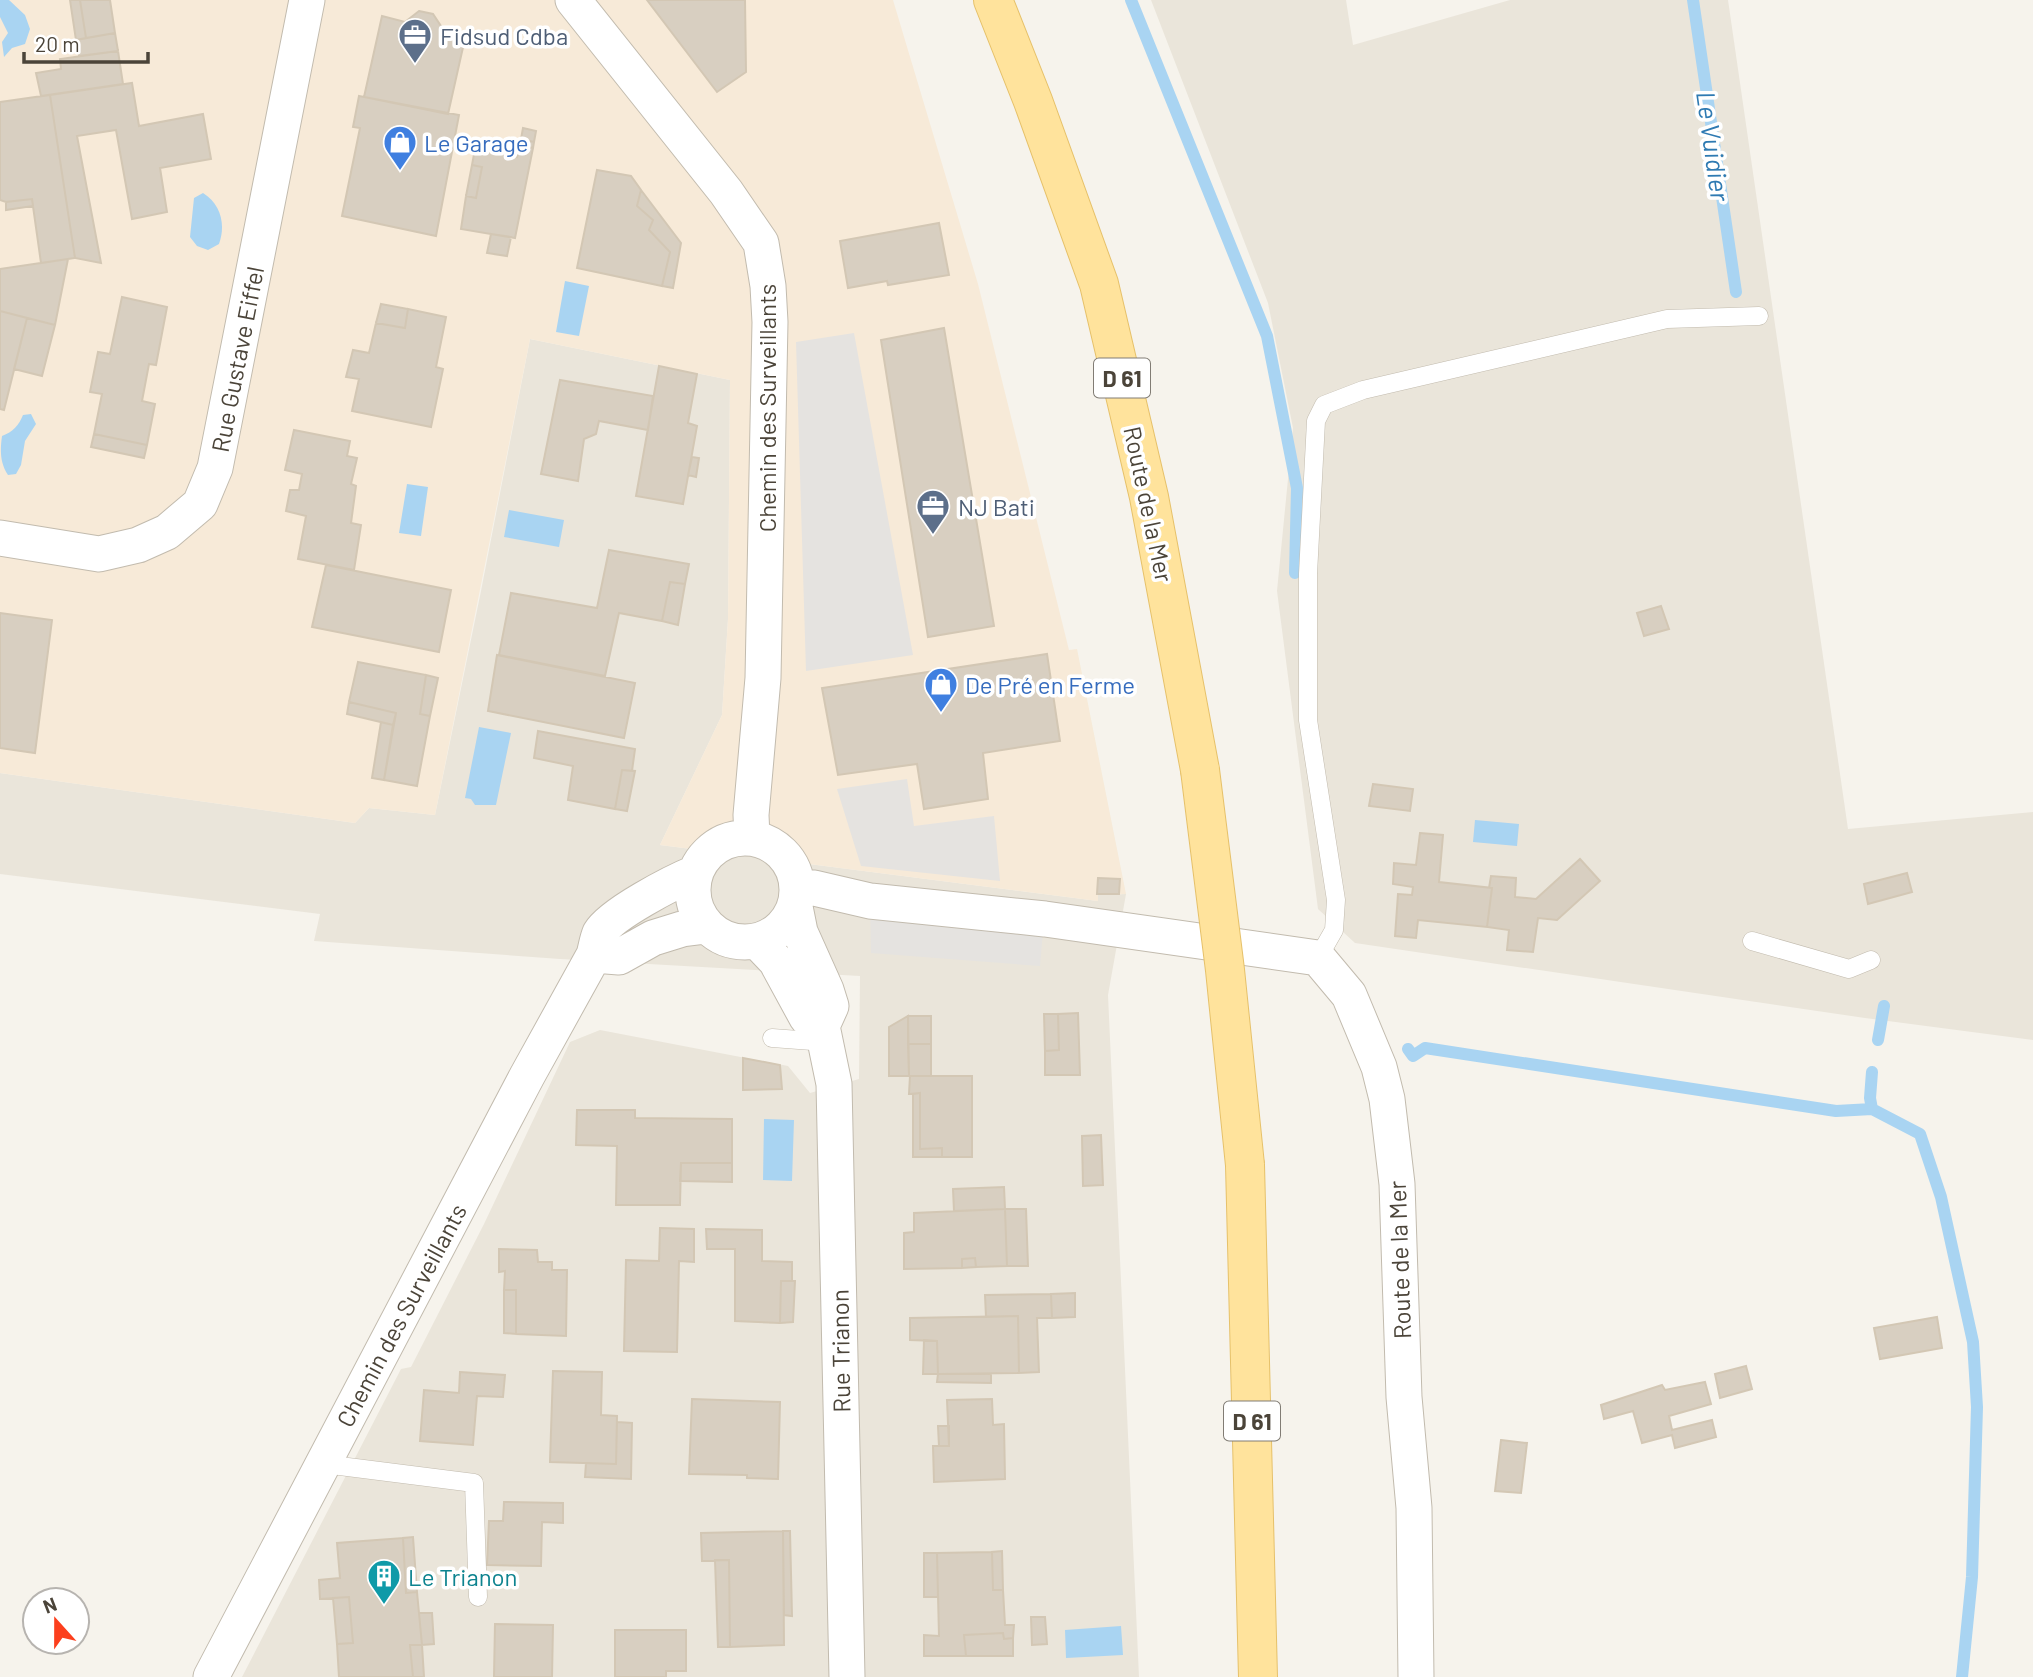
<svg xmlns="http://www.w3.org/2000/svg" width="2033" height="1677" viewBox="0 0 2033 1677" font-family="Barlow,sans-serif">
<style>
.residential{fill:#eae5da}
.commercial{fill:#f7ead8}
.parking{fill:#e5e3e0}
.water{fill:#a9d4f2}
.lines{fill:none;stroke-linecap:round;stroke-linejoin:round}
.stream{stroke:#a9d4f2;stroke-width:12}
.building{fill:#d8cfc1;stroke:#d3c7b4;stroke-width:2}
.service-casing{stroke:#c2bbae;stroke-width:19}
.minor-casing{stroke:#c2bbae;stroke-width:37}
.primary-casing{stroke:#e6c16a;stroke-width:40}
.service{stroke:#fff;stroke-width:18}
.minor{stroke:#fff;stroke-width:35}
.primary{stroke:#ffe39c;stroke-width:38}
.primary-bridge-casing{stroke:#e6c16a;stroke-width:40;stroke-linecap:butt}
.primary-bridge{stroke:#ffe39c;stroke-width:38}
.labels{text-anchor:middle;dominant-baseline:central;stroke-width:7;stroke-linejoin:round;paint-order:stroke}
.shield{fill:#fff;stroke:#817c74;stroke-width:2}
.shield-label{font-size:23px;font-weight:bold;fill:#4b4439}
.service-label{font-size:24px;fill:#4e5e75;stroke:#fff;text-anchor:start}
.shop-label{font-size:24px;fill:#366cbe;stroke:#fff;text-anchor:start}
.street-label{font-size:24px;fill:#4b4439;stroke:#fff}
.culture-label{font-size:24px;fill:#0d838f;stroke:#fff;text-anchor:start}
.water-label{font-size:26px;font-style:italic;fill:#2e7ab2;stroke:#fff}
</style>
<rect width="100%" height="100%" fill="#f6f3ec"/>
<!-- residential -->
<path class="residential" d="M1151,0H1346L1353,45L1510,0H1728L1848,829L2033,812V1040L1865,1018L1355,943L1318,909L1277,591L1293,428L1268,303Z
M530,339L730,380L728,619L722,715L660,845L1098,901V895L1126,894L1108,995L1139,1677H242L401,1369L411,1367L484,1224L570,1042L600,1030L788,1066L810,1093L859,1079L860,976L560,959L314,941L320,914L0,874V773L355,823L369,808L435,815L481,591Z"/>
<!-- commercial -->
<path class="commercial" d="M0,0H893L978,284L1069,650L1077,649L1126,894L1098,895V901L660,845L722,715L728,619L730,380L530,339L435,815L369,808L355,823L0,773Z"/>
<!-- parking -->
<path class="parking" d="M854,333L913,655L806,671L796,342Z
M907,779L914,826L994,816L1000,881L861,866L837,789Z
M870,901L1043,931L1040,966L871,953Z"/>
<!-- water -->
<path class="water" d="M0,0H9L25,15L30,29L25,44L12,48L4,57L2,42L8,33L0,17Z
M203,193C221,204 226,225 219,244L208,250L197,246L190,237L194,198Z
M565,281L589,286L579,336L556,332Z
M31,414L36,424L25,441L21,465L16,474L8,475C0,463 0,451 2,436C13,432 19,425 23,415Z
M407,484L428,487L421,536L399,533Z
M509,510L564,520L559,547L504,537Z
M479,727L511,733L496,805H475L471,799L465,798Z
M1475,820L1519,824L1517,846L1473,842Z
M764,1119L794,1120L792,1181L763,1180Z
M1121,1626L1123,1655L1066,1658L1065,1630Z"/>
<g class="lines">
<!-- stream -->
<path class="stream" d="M1131,0L1267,336L1297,488L1295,573
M1693,0L1736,292
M1878,1040L1884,1006
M1408,1049L1413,1056L1425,1048L1836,1111L1872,1109L1920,1134L1941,1197L1973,1342L1977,1407L1972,1577L1962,1677
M1872,1109L1870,1098L1872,1072"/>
</g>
<!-- building -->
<path class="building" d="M70,0H80L86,38L76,40Z
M80,0H110L115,33L86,38Z
M647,0H745L746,72L717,92Z
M419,11L433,14L443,29L466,34L448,114L364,97L382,16L405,22Z
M115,33L118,51L79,56L76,40Z
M118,51L123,84L41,96L36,73L61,69L60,59Z
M132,83L139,126L203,114L211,159L160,168L167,212L132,219L116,130L77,136L101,263L75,258L50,95Z
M50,95L75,258L41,263L32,199L6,202L0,200V102Z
M359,96L459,115L436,236L342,216L360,128L353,127Z
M523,128L536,131L534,142L521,139Z
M521,139L534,142L533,148L520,145Z
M520,145L533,148L515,238L461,229L466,196L476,198L482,167L472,165L475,149L517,157Z
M472,165L482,167L476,198L466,196Z
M597,170L631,176L641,190L637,206L653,220L649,230L670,252L662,286L577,268Z
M641,190L681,243L673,288L662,286L670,252L649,230L653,220L637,206Z
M32,199L33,206L6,210V202Z
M939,223L949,275L888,285L887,281L848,288L840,241Z
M491,234L511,237L507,256L487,253Z
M68,259L55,325L0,311V269Z
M122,297L167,307L156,365L149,364L142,401L155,404L147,445L94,434L102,394L90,392L98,352L110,354Z
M381,304L408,309L405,328L376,323Z
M408,309L446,317L436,367L443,369L431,427L352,411L359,379L346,377L353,350L369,353L376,323L405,328Z
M0,311L27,318L4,410L0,409Z
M27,318L55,325L42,376L14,369Z
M944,328L994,626L928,637L881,340Z
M659,366L697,374L688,423L697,426L683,504L636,496Z
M560,380L653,396L648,430L599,421L596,434L584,439L578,481L541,474Z
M294,430L350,441L347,456L357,458L351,484L356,486L351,523L361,525L354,570L298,559L306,516L286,511L290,490H299L302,474L285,470Z
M94,434L147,445L144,458L91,447Z
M692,457L699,458L696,477L688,475Z
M609,550L689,564L685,584L670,582L662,621L619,613L605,676L499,655L511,593L597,608Z
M326,565L451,590L439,652L312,627Z
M670,582L685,584L678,625L662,621Z
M1661,606L1669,629L1644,636L1637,613Z
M0,613L52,620L35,753L0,748Z
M1047,654L1060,741L983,753L988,799L924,809L917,764L838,775L822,688Z
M497,655L635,683L624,738L488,711Z
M358,662L426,675L420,714L430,716L417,786L384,780L396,713L349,702Z
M426,675L438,678L430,716L420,714Z
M349,702L396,713L393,725L347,714Z
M381,722L393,725L384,780L372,778Z
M538,731L635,749L632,771L622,770L615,809L568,800L573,766L534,758Z
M622,770L635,771L627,811L615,809Z
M1373,784L1413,789L1410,811L1369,806Z
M1420,833L1443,835L1439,882L1492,888L1487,927L1418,920L1416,938L1395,936L1398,894L1412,895L1413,887L1393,884L1394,863L1416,865Z
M1580,859L1600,881L1557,920L1538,918L1533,952L1507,950L1509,930L1487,927L1492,888H1489L1491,876L1516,878L1515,897L1536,899Z
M1907,873L1912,892L1868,904L1864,884Z
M1098,878L1120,879L1119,894H1097Z
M1078,1013L1080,1075H1045V1051L1059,1050L1058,1014Z
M1044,1014H1058L1059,1050L1045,1051Z
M908,1016H931V1044H908Z
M908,1016L909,1076H889V1027Z
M908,1044H931V1076H909Z
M743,1058L780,1065L782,1089L743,1090Z
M910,1076H972V1157H942V1148L920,1149V1093L909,1094Z
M920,1093V1149L942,1148V1157H913V1094Z
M577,1110H635V1118L732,1119V1163H681L680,1205H616L617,1146L576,1145Z
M1101,1135L1103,1185L1083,1186L1082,1136Z
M681,1163H732V1182L680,1181Z
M1004,1187L1005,1209L954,1211L953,1189Z
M1005,1209H1026L1028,1266H1007Z
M1005,1209L1007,1266L976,1267L975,1258L962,1259V1268L904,1269V1233L914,1232V1213Z
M660,1228L694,1229V1262L679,1261L677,1352L624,1351L626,1260L659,1261Z
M706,1229L762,1230V1261L792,1262V1281H781L780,1323L735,1321V1249H707Z
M499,1249L537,1250L538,1262H552V1270H567L566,1336L516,1334V1290H504L505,1271L499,1272Z
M975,1258L976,1267L962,1268V1259Z
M781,1281H795L793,1322L780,1323Z
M504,1290H516V1334L504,1333Z
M1075,1293V1317L1052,1318L1051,1294Z
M1051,1294L1052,1318H1037L1039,1372L1019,1373L1018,1316L986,1317L985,1295Z
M1018,1316L1019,1373L938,1374L937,1341L910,1340V1318Z
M1937,1317L1942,1348L1880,1359L1874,1328Z
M924,1340L937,1341L938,1374H923Z
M1746,1366L1752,1389L1720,1398L1715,1374Z
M553,1371L602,1372L601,1415L617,1416L616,1464L550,1462Z
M460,1372L505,1375L503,1397L477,1396L473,1445L420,1441L424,1390L459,1393Z
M938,1374H991V1383L937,1382Z
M1705,1382L1711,1404L1669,1416L1672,1430L1712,1420L1716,1437L1675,1448L1672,1435L1642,1443L1633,1411L1604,1419L1601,1405L1662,1385L1665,1390Z
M692,1399L780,1402L778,1479L747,1478V1475L689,1474Z
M992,1399L993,1425L1004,1424L1005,1479L934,1482L933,1446H949L947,1400Z
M617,1422L632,1423L631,1479L585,1477L586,1463L616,1464Z
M938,1426H949V1446H939Z
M1501,1440L1527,1443L1521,1493L1495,1491Z
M504,1502L563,1503V1523L542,1522L541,1566L487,1565L489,1521H503Z
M783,1531L784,1645L730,1647L729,1560L702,1561L701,1533Z
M783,1531H790L792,1616L784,1615Z
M413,1537L417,1592L406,1593L403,1538Z
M403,1538L406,1593L417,1592L422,1645H410L413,1677H339L337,1644L353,1643L349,1597L320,1599L319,1580L340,1578L337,1543Z
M1002,1551L1003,1590H993L992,1552Z
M992,1552L993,1590H1003L1005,1625H1014L1013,1638L1004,1639L1003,1633L964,1635L966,1656H924V1635L939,1636L937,1553Z
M924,1553H937L938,1597H924Z
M715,1560H729L730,1647H718Z
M349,1597L353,1643L337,1644L333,1598Z
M419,1613H432L434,1644L422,1645Z
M1031,1617H1045L1047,1644L1032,1645Z
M495,1624L553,1625L552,1677H494Z
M615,1630H686V1671H666V1677H615Z
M1003,1633L1004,1639L1013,1638V1656H966L964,1635Z
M410,1645H422L424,1677H413Z"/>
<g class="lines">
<defs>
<path id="service" d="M1752,941L1849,969L1871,960
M1318,958L1334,930L1336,900L1308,720V574L1316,421L1324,405L1363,390L1667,319L1759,316
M772,1038L826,1042
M324,1464L474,1483L478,1597"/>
<path id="minor" d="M573,0L726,192L761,243L768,286L770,322L763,678L751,815L752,837
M0,538L99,554L138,545L167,532L200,504L215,468L307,0
M693 890a52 52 0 1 1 104 0a52 52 0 1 1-104 0Z
M798,887L814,888L870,901L1045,919L1318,958L1349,995L1379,1067L1387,1099L1397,1184L1404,1397L1414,1508L1416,1677
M795,907L800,932L826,990L831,1006L822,1026L834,1084L847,1677
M757,941L776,961L807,1018L822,1026
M594,955L619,957L653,938L682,929L706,926
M211,1677L527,1076L594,955C596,948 597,940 600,933C611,914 673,882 695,873"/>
<path id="primary" d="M993,0L1033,101L1099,284L1149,497L1200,770
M1245,1165L1258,1677"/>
</defs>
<!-- service casing -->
<use href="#service" class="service-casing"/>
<!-- minor casing -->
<use href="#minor" class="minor-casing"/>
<!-- primary casing -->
<use href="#primary" class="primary-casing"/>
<!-- service -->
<use href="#service" class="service"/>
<!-- minor -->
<use href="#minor" class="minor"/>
<!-- primary -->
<use href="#primary" class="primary"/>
<defs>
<path id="primary-bridge" d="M1200,770L1225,970L1245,1165"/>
</defs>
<!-- primary-bridge casing -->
<use href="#primary-bridge" class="primary-bridge-casing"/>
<!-- primary-bridge -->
<use href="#primary-bridge" class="primary-bridge"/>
</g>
<!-- icons -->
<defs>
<symbol id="office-pin" viewBox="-11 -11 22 30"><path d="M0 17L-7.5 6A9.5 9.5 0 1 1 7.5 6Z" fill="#5c6f8a" stroke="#fff"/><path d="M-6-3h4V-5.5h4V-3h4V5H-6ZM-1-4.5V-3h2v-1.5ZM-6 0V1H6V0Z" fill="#fff"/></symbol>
<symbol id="shop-pin" viewBox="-11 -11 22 30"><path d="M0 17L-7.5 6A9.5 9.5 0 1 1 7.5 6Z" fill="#3f7fe0" stroke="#fff"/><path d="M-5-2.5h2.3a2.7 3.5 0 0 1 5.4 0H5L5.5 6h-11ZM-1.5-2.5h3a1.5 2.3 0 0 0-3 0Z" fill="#fff"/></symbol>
<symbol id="building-pin" viewBox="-11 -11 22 30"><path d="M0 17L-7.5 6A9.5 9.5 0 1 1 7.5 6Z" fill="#0f9aa8" stroke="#fff"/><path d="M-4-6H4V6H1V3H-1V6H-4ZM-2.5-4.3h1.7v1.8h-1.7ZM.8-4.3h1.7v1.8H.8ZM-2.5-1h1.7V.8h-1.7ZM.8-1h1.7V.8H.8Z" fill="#fff"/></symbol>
</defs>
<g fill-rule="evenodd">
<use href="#office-pin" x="396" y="16" width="38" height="52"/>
<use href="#shop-pin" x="381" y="123" width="38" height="52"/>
<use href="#office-pin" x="914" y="487" width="38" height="52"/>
<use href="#shop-pin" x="922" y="665" width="38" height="52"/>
<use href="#building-pin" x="365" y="1557" width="38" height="52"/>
</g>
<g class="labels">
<!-- shield labels -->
<g class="shield">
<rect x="1094" y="358.5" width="56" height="39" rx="5"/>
<rect x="1224" y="1401.5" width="56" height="39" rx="5"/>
</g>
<g class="shield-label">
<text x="1122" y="378">D 61</text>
<text x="1252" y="1421">D 61</text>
</g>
<!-- service labels -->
<g class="service-label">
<text x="440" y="35">Fidsud Cdba</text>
<text x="958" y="506">NJ Bati</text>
</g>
<!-- shop labels -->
<g class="shop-label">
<text x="424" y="142">Le Garage</text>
<text x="965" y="684">De Pré en Ferme</text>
</g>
<!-- street labels -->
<g class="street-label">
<text transform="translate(237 359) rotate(-79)">Rue Gustave Eiffel</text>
<text transform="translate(766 408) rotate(-90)">Chemin des Surveillants</text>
<text transform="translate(1149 504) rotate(78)">Route de la Mer</text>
<text transform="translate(1399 1260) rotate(-92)">Route de la Mer</text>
<text transform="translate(401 1315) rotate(-62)">Chemin des Surveillants</text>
<text transform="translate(840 1351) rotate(-91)">Rue Trianon</text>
</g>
<!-- culture labels -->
<g class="culture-label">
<text x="408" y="1576">Le Trianon</text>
</g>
<!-- water labels -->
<g class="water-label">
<text transform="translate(1714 146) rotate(82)">Le Vuidier</text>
</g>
</g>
<!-- north arrow -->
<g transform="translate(56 1621) rotate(339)"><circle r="33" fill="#ffffff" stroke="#b7b4b0" stroke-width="2"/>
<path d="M0-5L12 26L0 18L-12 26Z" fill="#fc3f1d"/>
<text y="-10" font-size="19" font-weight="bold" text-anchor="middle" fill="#4b4439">N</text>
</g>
<!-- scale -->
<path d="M24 52v10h124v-10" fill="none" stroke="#4b4439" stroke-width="3.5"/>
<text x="35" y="52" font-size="21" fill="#4b4439" stroke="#ffffff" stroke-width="5" paint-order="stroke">20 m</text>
</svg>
